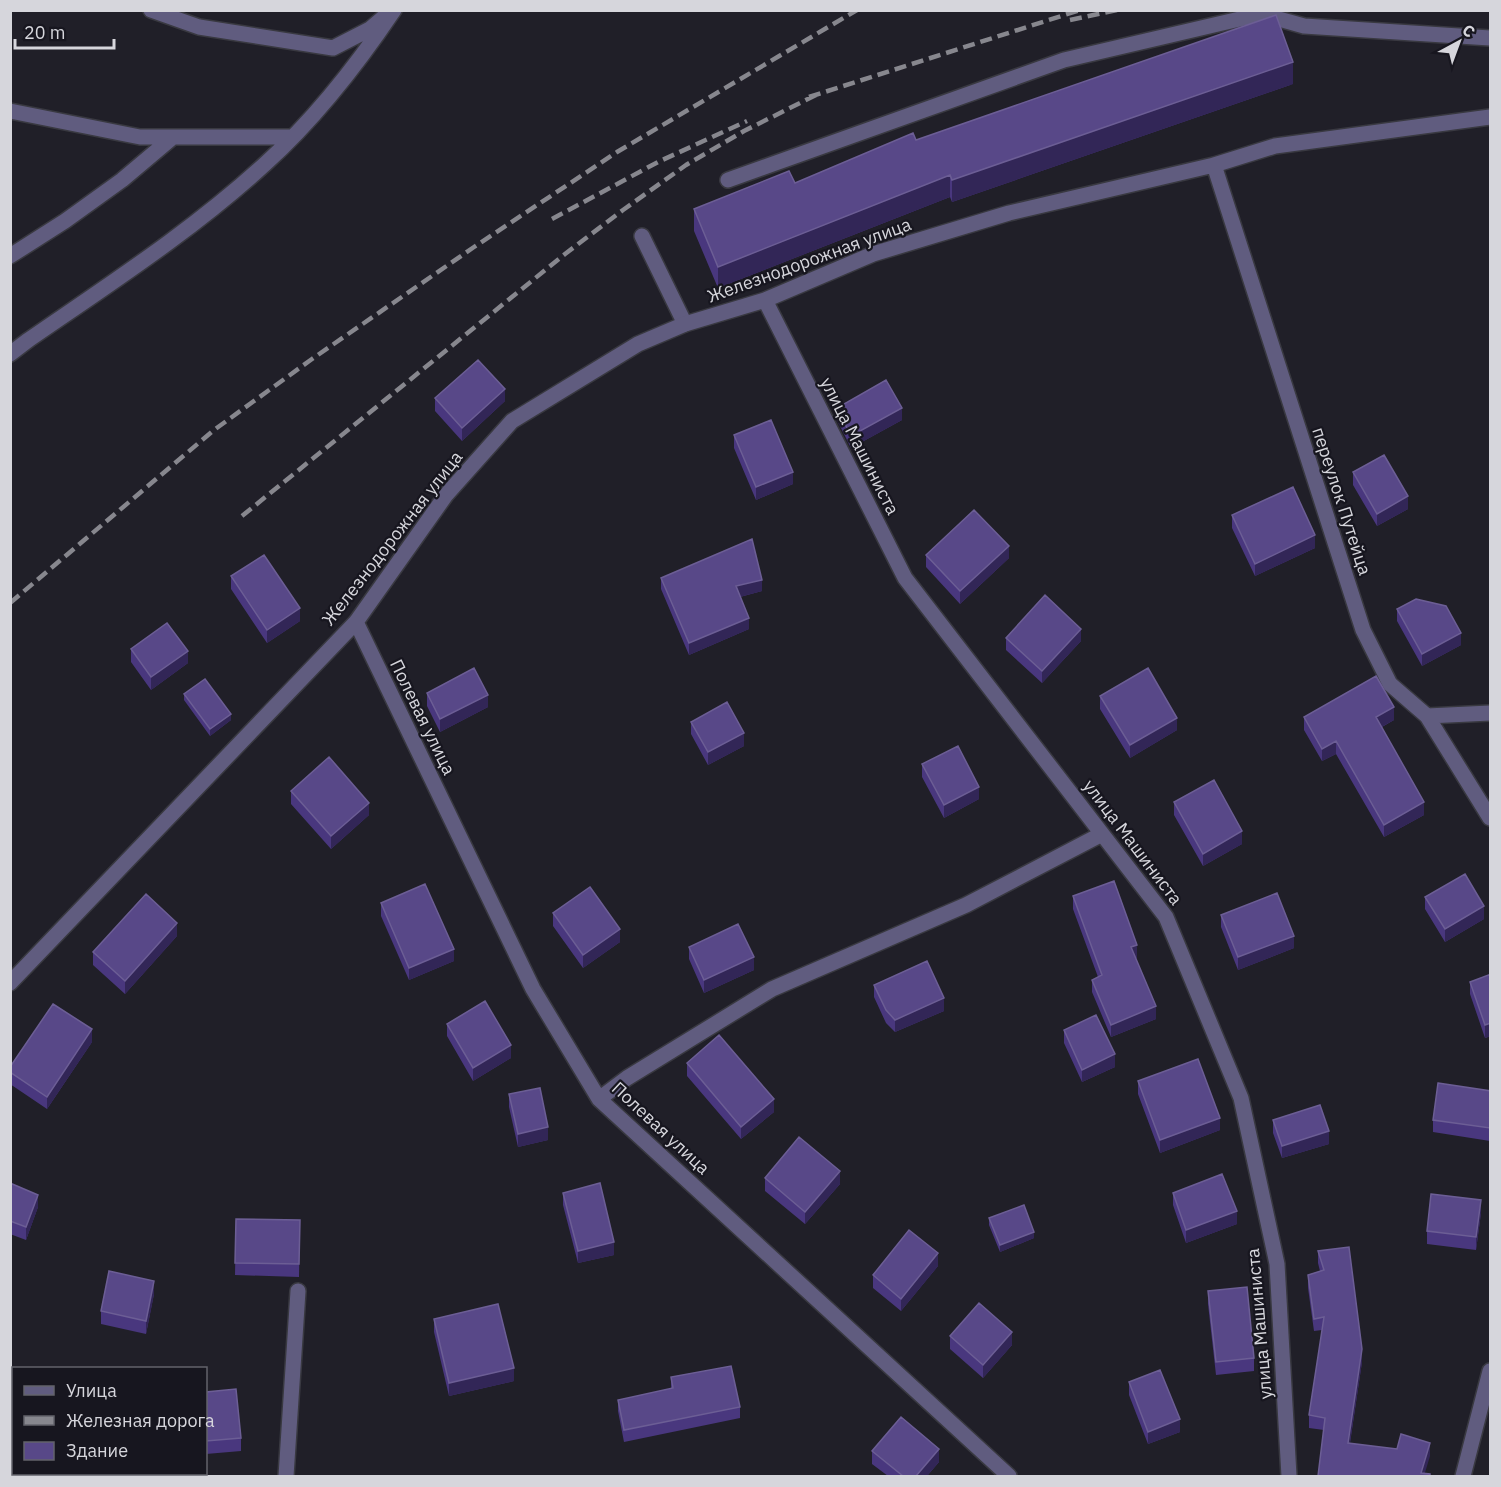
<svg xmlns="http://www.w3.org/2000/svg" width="1501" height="1487" viewBox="0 0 1501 1487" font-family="'IBM Plex Sans',sans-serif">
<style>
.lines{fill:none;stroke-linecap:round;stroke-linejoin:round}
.service-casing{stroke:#393941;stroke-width:18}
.minor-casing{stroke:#393941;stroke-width:18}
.service{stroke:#605c7f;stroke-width:15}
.minor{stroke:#605c7f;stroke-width:15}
.rail{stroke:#87878e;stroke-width:4.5;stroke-dasharray:12 6;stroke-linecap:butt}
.wall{fill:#49377e}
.shaded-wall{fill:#322657}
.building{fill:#584888;stroke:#6c5e95;stroke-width:1.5}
.labels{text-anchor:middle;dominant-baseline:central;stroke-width:4.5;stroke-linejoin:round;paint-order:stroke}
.street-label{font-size:18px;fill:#d6d6dc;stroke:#17161f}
</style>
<rect width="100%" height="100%" fill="#201f28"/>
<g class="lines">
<defs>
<path id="service" d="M151,10L199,27L333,48L370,29L384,17
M10,111L140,137H291
M728,180L1064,60L1261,14L1304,26L1490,38
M642,236L685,324
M10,256L65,221L122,180L173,137
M10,354L27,341C108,285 192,231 265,164C315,119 357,65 394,10
M286,1476L298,1291"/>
<path id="minor" d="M1214,165L1363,630L1390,684L1427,716L1490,818
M765,300L905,578L1166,917L1241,1098L1277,1264L1289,1476
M356,622L533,989L599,1099L1009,1476
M1427,716L1490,713
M10,983L356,622L446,495L512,421L638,344L685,324L765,300L873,254L1009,213L1214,165L1275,146L1490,117
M599,1099L627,1078L772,989L966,905L1102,834
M1463,1476L1490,1371"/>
</defs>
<!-- service casing -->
<use href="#service" class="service-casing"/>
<!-- minor casing -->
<use href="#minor" class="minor-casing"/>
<!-- service -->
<use href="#service" class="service"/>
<!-- minor -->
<use href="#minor" class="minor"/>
<!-- rail -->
<path class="rail" d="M1070,20L1117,10
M809,97L1080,10
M552,219L658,162L747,121
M242,516L565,254L623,210L686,165L744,131L816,95
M10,603L214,430L312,359L474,247L617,152L857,10"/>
</g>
<!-- wall -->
<path class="wall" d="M1293,84L952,202L950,197L718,288L694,231V209L795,183L916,140Z
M435,398L505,401L462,441L435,411Z
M837,408L902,420L851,448L837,420Z
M734,435L793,484L756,500L734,448Z
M1353,472L1408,509L1377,526L1353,485Z
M1232,515L1315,548L1255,576L1232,528Z
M926,555L1009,558L960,604L926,567Z
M231,576L300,621L267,643L231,589Z
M661,578L762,591L740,597L749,629L689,655L661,589Z
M1397,609L1461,645L1422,666L1397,621Z
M1006,638L1081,641L1042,683L1006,650Z
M131,649L188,663L151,690L131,662Z
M427,693L488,707L440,732L427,706Z
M184,694L231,720L210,736L184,700Z
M1100,696L1177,730L1130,758L1100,709Z
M1304,717L1394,720L1382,727L1424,815L1384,837L1336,754L1322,761L1304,730Z
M691,722L744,746L708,765L691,734Z
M922,764L979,799L944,818L922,777Z
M291,791L369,815L331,849L291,804Z
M1174,802L1242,844L1203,866L1174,815Z
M1073,896L1137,958H1136L1156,1019L1111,1037L1092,992V980L1098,977L1073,909Z
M1425,897L1484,919L1445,942L1425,909Z
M381,903L454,961L409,980L381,916Z
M553,913L620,942L583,968L553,926Z
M1221,915L1294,948L1238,970L1221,927Z
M177,936L125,994L93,965V952Z
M689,947L754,970L704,993L689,959Z
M1491,974V1036L1485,1038L1470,994V982Z
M874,985L944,1011L895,1032L886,1023L874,997Z
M447,1024L511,1058L473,1081L447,1036Z
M1064,1030L1115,1067L1082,1082L1064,1043Z
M92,1042L47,1109L10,1084V1067Z
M687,1063L774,1112L741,1139L687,1076Z
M1138,1081L1220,1130L1160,1153L1138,1094Z
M1491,1091L1490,1141L1433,1132V1120Z
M509,1094L548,1140L518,1147L509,1107Z
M1273,1120L1329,1144L1282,1158L1273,1133Z
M765,1178L840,1184L805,1224L765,1191Z
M10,1183L38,1207L26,1240L10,1234Z
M563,1193L614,1255L578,1263L563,1205Z
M1173,1193L1237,1224L1186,1243L1173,1205Z
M1481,1213L1476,1250L1427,1244V1231Z
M989,1218L1034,1238L1000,1252L989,1225Z
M236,1219L300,1220L299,1277L235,1275Z
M1318,1251L1362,1362L1350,1443L1430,1456L1318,1476L1324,1430L1309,1428V1415L1322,1330L1314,1331L1308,1288V1275L1320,1271L1318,1263Z
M938,1266L901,1311L873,1288V1275Z
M1208,1291L1254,1358V1371L1216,1375L1208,1304Z
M154,1294L146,1334L101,1324V1311Z
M434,1319L514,1381L449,1396L434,1332Z
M950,1336L1012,1345L983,1378L950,1349Z
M671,1377L740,1407V1418L624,1442L618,1411V1400L671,1389Z
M1129,1382L1180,1432L1148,1444L1129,1395Z
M206,1392L241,1438V1451L206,1454Z
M872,1451L939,1462L927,1476H888L872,1464Z"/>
<!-- shaded-wall -->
<path class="shaded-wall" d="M1293,62V84L952,202V180Z
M950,175V197L718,288V267Z
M505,389V401L462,441V428Z
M902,408V420L851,448V436Z
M793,472V484L756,500V487Z
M1408,496V509L1377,526V514Z
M1315,535V548L1255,576V564Z
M1009,546V558L960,604V591Z
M762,580V591L736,598V586Z
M300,608V621L267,643V630Z
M749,618V629L689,655V643Z
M1081,629V641L1042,683V671Z
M1461,633V645L1422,666V654Z
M188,651V663L151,690V677Z
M488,695V707L440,732V719Z
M1394,707V720L1376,730V717Z
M231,714V720L210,736V729Z
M1177,718V730L1130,758V745Z
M744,733V746L708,765V752Z
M1336,741V754L1322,761V749Z
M979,787V799L944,818V805Z
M1424,802V815L1384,837V825Z
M369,803V815L331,849V836Z
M1242,831V844L1203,866V854Z
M1484,906V919L1445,942V929Z
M177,923V936L125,994V981Z
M620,929V942L583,968V955Z
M1294,936V948L1238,970V957Z
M1137,945V958L1131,960V947Z
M454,949V961L409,980V968Z
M754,957V970L704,993V980Z
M944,998V1011L895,1032V1020Z
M1156,1006V1019L1111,1037V1025Z
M1491,1023V1036L1485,1038V1025Z
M92,1029V1042L47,1109V1097Z
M511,1045V1058L473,1081V1068Z
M1115,1054V1067L1082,1082V1070Z
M774,1099V1112L741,1139V1127Z
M1220,1118V1130L1160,1153V1140Z
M548,1127V1140L518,1147V1134Z
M1329,1131V1144L1282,1158V1146Z
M840,1171V1184L805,1224V1212Z
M38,1195V1207L26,1240V1227Z
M1481,1200V1213L1476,1250V1237Z
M1237,1211V1224L1186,1243V1230Z
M1034,1232V1238L1000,1252V1245Z
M614,1242V1255L578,1263V1251Z
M938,1253V1266L901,1311V1299Z
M154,1281V1294L146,1334V1321Z
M1012,1332V1345L983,1378V1365Z
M1362,1349V1362L1348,1455V1443Z
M514,1368V1381L449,1396V1383Z
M1180,1419V1432L1148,1444V1432Z
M1430,1443V1456L1424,1476L1421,1473Z
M939,1449V1462L927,1476H916Z"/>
<!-- building -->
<path class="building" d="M1276,15L1293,62L952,180L950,175L718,267L694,209L789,171L795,183L913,133L916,140Z
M478,360L505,389L462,428L435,398Z
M886,380L902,408L851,436L837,408Z
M771,420L793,472L756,487L734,435Z
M1384,455L1408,496L1377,514L1353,472Z
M1293,487L1315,535L1255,564L1232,515Z
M974,510L1009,546L960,591L926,555Z
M752,539L762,580L736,586L749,618L689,643L661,578Z
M264,555L300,608L267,630L231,576Z
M1045,595L1081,629L1042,671L1006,638Z
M1416,599L1446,606L1461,633L1422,654L1397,609Z
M167,623L188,651L151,677L131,649Z
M474,668L488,695L440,719L427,693Z
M1148,668L1177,718L1130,745L1100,696Z
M1376,676L1394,707L1376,717L1424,802L1384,825L1336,741L1322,749L1304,717Z
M205,679L231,714L210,729L184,694Z
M727,702L744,733L708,752L691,722Z
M958,746L979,787L944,805L922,764Z
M329,757L369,803L331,836L291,791Z
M1214,780L1242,831L1203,854L1174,802Z
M1465,874L1484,906L1445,929L1425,897Z
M1114,881L1137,945L1131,947L1156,1006L1111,1025L1092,980L1102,975L1073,896Z
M425,884L454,949L409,968L381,903Z
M590,887L620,929L583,955L553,913Z
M1277,893L1294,936L1238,957L1221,915Z
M146,894L177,923L125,981L93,952Z
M738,924L754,957L704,980L689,947Z
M927,961L944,998L895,1020L886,1010L874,985Z
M1491,974V1023L1485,1025L1470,982Z
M485,1001L511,1045L473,1068L447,1024Z
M53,1004L92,1029L47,1097L10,1072V1067Z
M1096,1015L1115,1054L1082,1070L1064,1030Z
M719,1035L774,1099L741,1127L687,1063Z
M1198,1059L1220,1118L1160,1140L1138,1081Z
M1438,1083L1491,1091L1490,1128L1433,1120Z
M540,1088L548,1127L518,1134L509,1094Z
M1320,1105L1329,1131L1282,1146L1273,1120Z
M799,1137L840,1171L805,1212L765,1178Z
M1222,1174L1237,1211L1186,1230L1173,1193Z
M10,1183L38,1195L26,1227L10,1221Z
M600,1183L614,1242L578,1251L563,1193Z
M1431,1194L1481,1200L1476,1237L1427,1231Z
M1024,1205L1034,1232L1000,1245L989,1218Z
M236,1219L300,1220L299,1264L235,1263Z
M909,1230L938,1253L901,1299L873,1275Z
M1349,1247L1362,1349L1348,1443L1397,1449L1401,1434L1430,1443L1421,1473L1430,1474V1476H1318L1325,1418L1309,1415L1324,1317L1314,1319L1308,1275L1324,1270L1318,1251Z
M109,1271L154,1281L146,1321L101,1311Z
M1247,1287L1254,1358L1216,1362L1208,1291Z
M979,1303L1012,1332L983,1365L950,1336Z
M498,1304L514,1368L449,1383L434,1319Z
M731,1366L740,1407L624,1430L618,1400L673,1388L671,1377Z
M1160,1370L1180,1419L1148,1432L1129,1382Z
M236,1389L241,1438L206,1441V1392Z
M901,1417L939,1449L916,1476H903L872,1451Z"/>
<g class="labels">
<!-- street labels -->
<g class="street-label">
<text transform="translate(809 260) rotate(-20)">Железнодорожная улица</text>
<text transform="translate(860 446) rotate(63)">улица Машиниста</text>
<text transform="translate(1342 501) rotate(72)">переулок Путейца</text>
<text transform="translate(392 538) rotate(-52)">Железнодорожная улица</text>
<text transform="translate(423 717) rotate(64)">Полевая улица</text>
<text transform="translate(1133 842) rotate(53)">улица Машиниста</text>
<text transform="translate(661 1128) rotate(43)">Полевая улица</text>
<text transform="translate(1259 1324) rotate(-95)">улица Машиниста</text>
</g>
</g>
<!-- border -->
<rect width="1501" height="1487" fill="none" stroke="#d6d6dc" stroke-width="24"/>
<!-- legend -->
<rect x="12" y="1367" width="195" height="108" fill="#17161f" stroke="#63636b" stroke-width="1.5"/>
<rect x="24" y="1386" width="30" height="9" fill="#605c7f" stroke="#63636b" stroke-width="1.5"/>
<text x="66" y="1397" font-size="18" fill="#d6d6dc">Улица</text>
<rect x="24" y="1416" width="30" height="9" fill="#87878e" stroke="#63636b" stroke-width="1.5"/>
<text x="66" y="1427" font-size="18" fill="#d6d6dc">Железная дорога</text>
<rect x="24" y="1442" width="30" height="18" fill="#584888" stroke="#63636b" stroke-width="1.5"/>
<text x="66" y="1457" font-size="18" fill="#d6d6dc">Здание</text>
<!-- north arrow -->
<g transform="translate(1459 42) rotate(41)" stroke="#17161f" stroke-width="4.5" paint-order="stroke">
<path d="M0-4.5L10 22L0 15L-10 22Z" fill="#d6d6dc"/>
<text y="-9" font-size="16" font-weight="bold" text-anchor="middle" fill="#d6d6dc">С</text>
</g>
<!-- scale -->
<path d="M15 39v9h99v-9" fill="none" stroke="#d6d6dc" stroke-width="3"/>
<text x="24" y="39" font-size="18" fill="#d6d6dc" stroke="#17161f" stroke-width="4.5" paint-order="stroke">20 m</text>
</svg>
